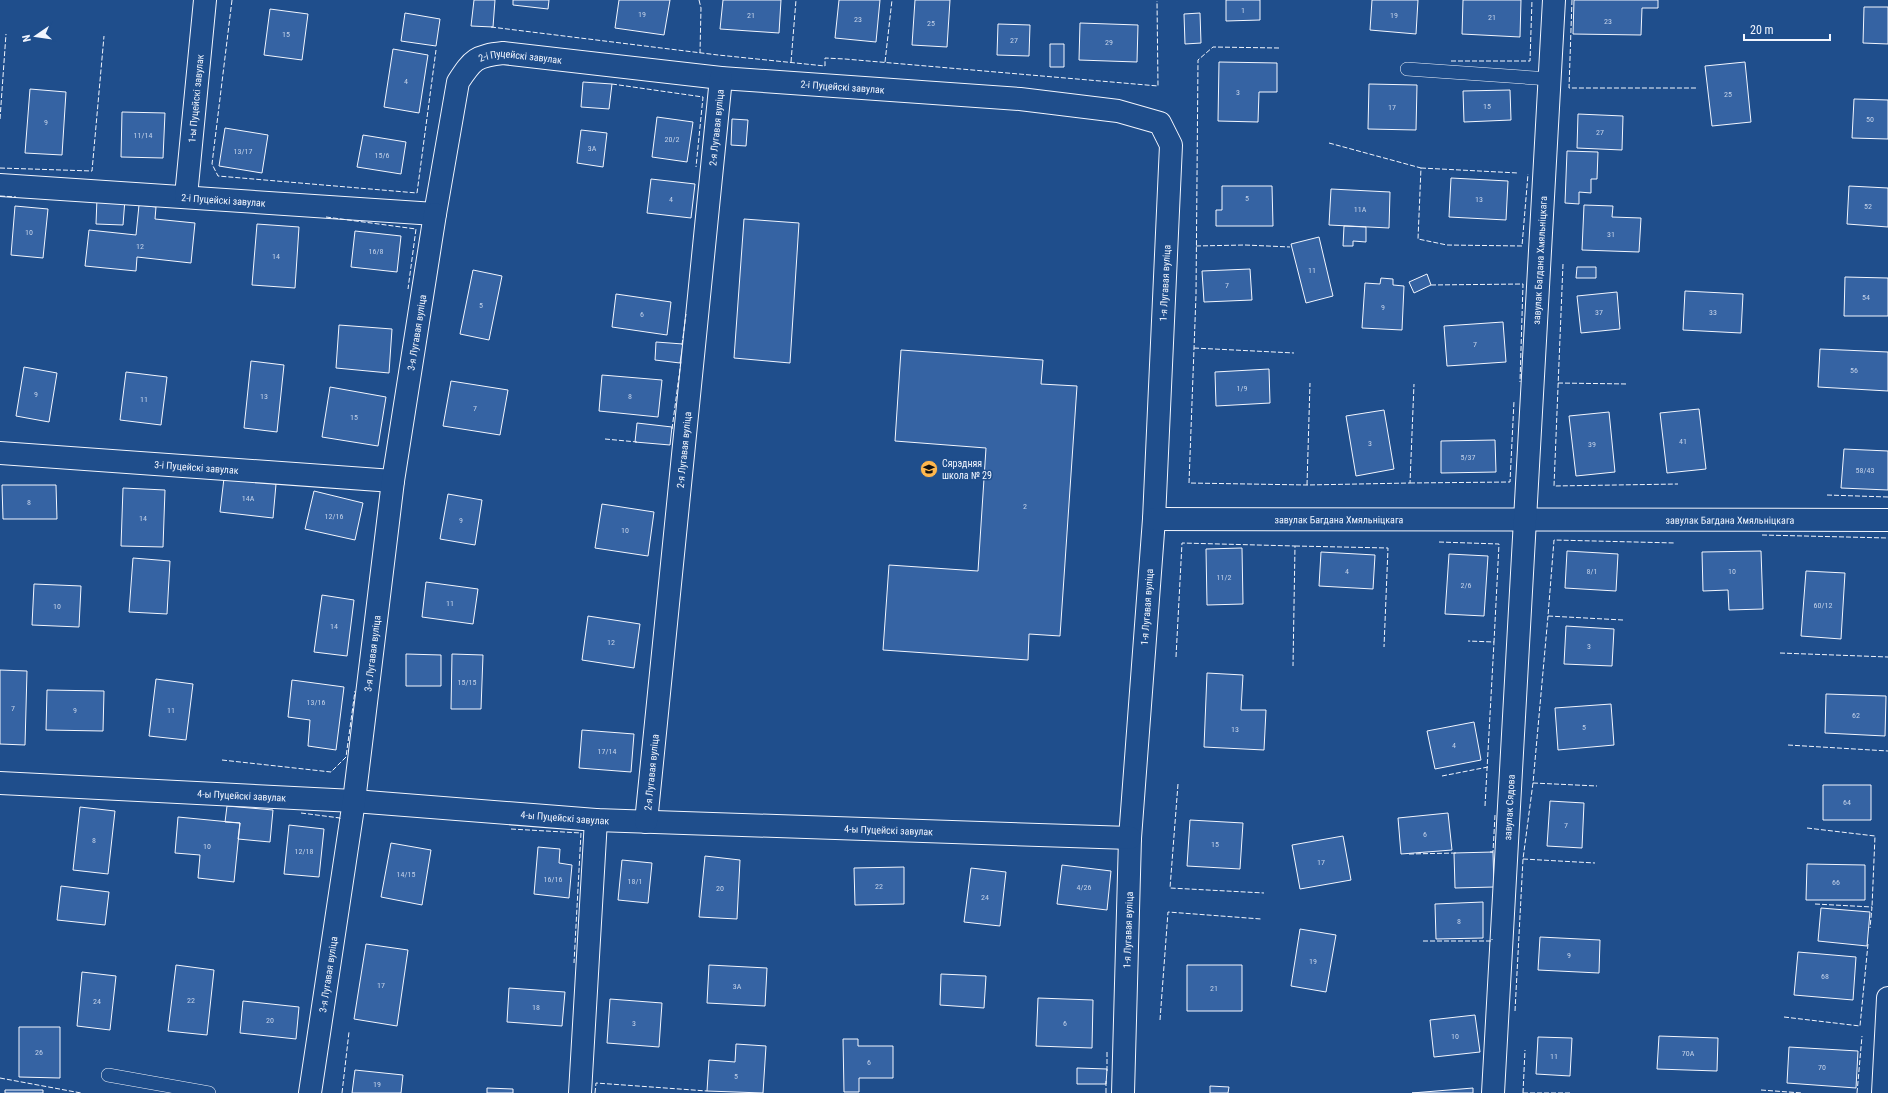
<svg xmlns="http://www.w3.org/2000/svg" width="1888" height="1093" viewBox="0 0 1888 1093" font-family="'Roboto Condensed',sans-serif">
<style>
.building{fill:#3563a3;stroke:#f2f6ff}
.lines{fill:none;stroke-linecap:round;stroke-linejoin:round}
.service-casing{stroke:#f2f6ff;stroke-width:14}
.minor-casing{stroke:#f2f6ff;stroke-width:24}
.service{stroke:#1f4e8c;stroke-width:13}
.minor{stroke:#1f4e8c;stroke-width:22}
.fence{stroke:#f2f6ff;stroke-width:1;stroke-dasharray:5 2;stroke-linecap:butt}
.labels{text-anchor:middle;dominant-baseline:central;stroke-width:3;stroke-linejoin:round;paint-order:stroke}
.number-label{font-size:8px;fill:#c3d1e8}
.street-label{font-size:10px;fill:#f2f6ff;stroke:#1f4e8c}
.poi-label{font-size:10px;fill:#f2f6ff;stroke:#1f4e8c;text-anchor:start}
</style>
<rect width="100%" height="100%" fill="#1f4e8c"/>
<!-- building -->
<path class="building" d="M474,0H495L493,27L471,26Z
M513,0H549L548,9L513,5Z
M619,0H670L664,35L615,28Z
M723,0H781L779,33L720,29Z
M839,0H880L876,42L835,38Z
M915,0H950L947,47L912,45Z
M1226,0H1260V20L1226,21Z
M1372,0H1418L1416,34L1370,30Z
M1463,0H1521L1520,37L1462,34Z
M1574,0H1658V8H1642L1641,35L1573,34Z
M1864,7H1888V44L1863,43Z
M270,9L308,14L302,60L264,55Z
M405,13L440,19L436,46L401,41Z
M1200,13L1201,43L1185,44L1184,14Z
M1080,23L1138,25L1137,62L1079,60Z
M998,24L1030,25L1029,56L997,55Z
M1050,44H1064V67H1050Z
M393,49L428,55L419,113L384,107Z
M1219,62L1277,63V92H1259L1258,122L1218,121Z
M1745,62L1751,122L1712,126L1705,66Z
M583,82L612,84L609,109L581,107Z
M1369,84L1417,85L1416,130L1368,129Z
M30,89L66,92L62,155L25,153Z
M1510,90L1511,120L1464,122L1463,91Z
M1854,99L1888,100V139L1852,138Z
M122,112L165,113L163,158L121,157Z
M1578,114L1623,116L1622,150L1577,148Z
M657,117L693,122L687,162L652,157Z
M732,119L748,120L746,146L731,145Z
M225,128L268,135L262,173L219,166Z
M581,130L607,133L603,167L577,163Z
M363,135L406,142L401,174L357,167Z
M1567,151L1598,152L1597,179H1591V193L1579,192V204L1565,203Z
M1451,178L1508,181L1506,220L1449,217Z
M651,179L695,184L691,218L647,213Z
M1222,186H1272L1273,226H1216V210H1222Z
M1849,186L1888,188V227L1847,224Z
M1331,189L1390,192L1389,228L1329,225Z
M97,198L125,199L123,225L96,224Z
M139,205L156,207L155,219L195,223L191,263L137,257L136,271L85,266L89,230L136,235Z
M1584,205L1613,206L1612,217L1641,218L1639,252L1582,250Z
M15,206L48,209L43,258L11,255Z
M744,219L799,223L790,363L734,358Z
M257,224L299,227L295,288L252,285Z
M1344,226L1366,227V242L1353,241V246H1343Z
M355,231L401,236L397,272L351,267Z
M1319,237L1333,296L1306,303L1291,244Z
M1577,267H1596V278H1576Z
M1250,269L1252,300L1204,302L1202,271Z
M473,270L502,276L489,340L460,334Z
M1427,274L1431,285L1414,293L1409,282Z
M1845,277L1888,278V316H1844Z
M1381,278L1393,279V285L1404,286L1402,330L1362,328L1365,283L1380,284Z
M1685,291L1743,294L1741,333L1683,330Z
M1617,292L1620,329L1581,333L1577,296Z
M616,294L671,302L667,335L612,327Z
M1503,322L1506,362L1447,366L1444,326Z
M339,325L392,329L389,373L336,368Z
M656,342L683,344L680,363L655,360Z
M1820,349L1888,352V391L1818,387Z
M901,350L1043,360L1041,384L1077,386L1060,636L1029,634L1028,660L883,650L889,565L978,571L986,448L895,441Z
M251,361L284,365L277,432L244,428Z
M24,367L57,373L49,422L16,416Z
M1269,369L1270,403L1216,406L1215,372Z
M126,372L167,377L161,425L120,420Z
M602,375L662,380L658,417L599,411Z
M451,381L508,390L500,435L443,426Z
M330,387L386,397L378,446L322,437Z
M1699,409L1706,469L1667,473L1660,413Z
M1384,410L1394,469L1356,476L1346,416Z
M1609,412L1615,472L1576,476L1569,416Z
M637,423L672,427L670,445L635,442Z
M1495,440L1496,472L1441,473V441Z
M1844,449L1888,451V490L1841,488Z
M224,478L276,484L273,518L220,512Z
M2,485H56L57,519H3Z
M123,488L165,490L163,547L121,546Z
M314,491L363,503L355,540L305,529Z
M448,494L482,500L475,545L440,539Z
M602,504L654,512L648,556L595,548Z
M1242,548L1243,604L1207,605L1206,549Z
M1567,551L1618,554L1616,591L1565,588Z
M1761,551L1763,609L1729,610L1728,590L1703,591L1702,552Z
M1321,552L1375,555L1373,589L1319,586Z
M1449,554L1488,556L1484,616L1445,614Z
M133,558L170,561L167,614L129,612Z
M1806,571L1845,573L1841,639L1801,636Z
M426,582L478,589L473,624L422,617Z
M34,584L81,586L79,627L32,625Z
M322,595L354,600L347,656L314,652Z
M588,616L640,624L634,668L582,660Z
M1566,626L1614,629L1612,666L1564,664Z
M406,654L441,655V686H406Z
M452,654L483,655L481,709H451Z
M0,670L27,671L25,745L0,744Z
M1207,673L1243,675L1241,710H1266L1264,750L1204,747Z
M156,679L193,684L186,740L149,736Z
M292,680L344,687L336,750L308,746L310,720L288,717Z
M47,690L104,691L103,731L46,730Z
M1826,694L1886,696L1885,736L1825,733Z
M1611,704L1614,745L1558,750L1555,708Z
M1474,722L1481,760L1435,769L1427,731Z
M582,730L634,734L631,772L579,768Z
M1823,785H1871V820H1823Z
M1550,801L1584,803L1582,848L1547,846Z
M227,806L273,810L270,842L238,839L240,823L225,822Z
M80,807L115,811L108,874L73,870Z
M1448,813L1452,850L1401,854L1398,818Z
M178,817L240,823L234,882L198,878L200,855L175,853Z
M1190,820L1243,823L1240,869L1187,866Z
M289,825L324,829L319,877L284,874Z
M1343,836L1351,880L1300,889L1292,845Z
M391,843L431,850L422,905L381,897Z
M538,847L560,849L559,863L572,865L569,898L534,894Z
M1493,852L1494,887L1455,888L1454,853Z
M705,856L740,860L737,919L699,917Z
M622,860L652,863L648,903L618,900Z
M1807,864L1865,865V900H1806Z
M1062,865L1111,871L1107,910L1057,904Z
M904,867V904L855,905L854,868Z
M971,868L1006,872L1000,926L964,922Z
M61,886L109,892L105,925L57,920Z
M1483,902V938L1436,939L1435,904Z
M1821,908L1870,912L1867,946L1818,941Z
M1300,929L1336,935L1326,992L1291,986Z
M1540,937L1600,940L1599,973L1538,970Z
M366,944L408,950L397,1026L354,1019Z
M1798,952L1856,957L1853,1000L1794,995Z
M176,965L214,970L207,1035L168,1031Z
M709,965L767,968L765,1006L707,1003Z
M1187,965H1242V1011H1187Z
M82,972L116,976L110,1030L77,1026Z
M941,974L986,976L984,1008L940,1005Z
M509,988L565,992L562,1026L507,1022Z
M1038,998L1093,1000L1092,1048L1036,1046Z
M610,999L662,1003L659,1047L607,1043Z
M243,1001L299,1007L296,1039L240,1033Z
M1475,1015L1480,1052L1434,1057L1430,1020Z
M19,1027H60V1078L19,1077Z
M1659,1036L1718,1038L1717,1071L1657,1069Z
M1538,1037L1572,1038L1570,1076L1536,1074Z
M843,1039H858V1046H893V1078H859V1092H844Z
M736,1044L766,1046L763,1093L707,1091L709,1060L735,1062Z
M1789,1047L1858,1051L1856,1088L1787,1083Z
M1077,1068L1107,1069L1106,1084H1077Z
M355,1070L403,1075L401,1093H352Z
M1210,1086L1229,1087L1228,1093H1210Z
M487,1088L513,1089V1093H487Z
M1473,1088V1093H1412Z
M5,1090H43V1093H5Z"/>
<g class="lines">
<defs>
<path id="service" d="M1407,69L1550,79
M108,1075L209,1093"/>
<g id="minor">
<path id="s1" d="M0,185L435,214L458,82C473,59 476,56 503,53L721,78L1020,99L1118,111L1160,123L1171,145L1154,519L1130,838L1123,1093"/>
<path id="s2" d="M186,196L205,0"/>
<path id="s3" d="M0,453L393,481"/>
<path id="s4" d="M1154,519L1888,520"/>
<path id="s5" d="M0,783L354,801L596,820L1130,838"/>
<path id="s6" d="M646,822L721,78"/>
<path id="s7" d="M310,1093L354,801L393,481L435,214"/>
<path d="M580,1093L596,820"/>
<path id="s8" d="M1493,1093L1554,0"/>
<path d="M1883,1093L1888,998"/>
</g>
</defs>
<!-- service casing -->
<use href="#service" class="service-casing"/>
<!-- minor casing -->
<use href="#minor" class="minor-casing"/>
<!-- service -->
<use href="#service" class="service"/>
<!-- minor -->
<use href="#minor" class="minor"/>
<!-- fence -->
<path class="fence" d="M232,0L212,164L218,176L417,193L436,50
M699,0L701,8L700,53
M1572,0L1569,88H1696
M491,27L718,55L825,66V58L845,59L1158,86L1157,1
M1279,48L1213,47L1198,60L1196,295L1189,483L1307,485L1410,483L1414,384
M1451,61H1530L1532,0
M791,62L796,0
M885,62L892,0
M612,84L703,97L696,167
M0,119L6,34
M1329,143L1421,168L1418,239L1447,245L1522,246L1528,174
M0,168L92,171L104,36
M1421,168L1518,173
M0,196L16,197
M326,217L416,229L408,289
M1196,246L1245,245L1290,247
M1563,264L1554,486L1678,484
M1431,285L1523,284L1520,382
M682,345L686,314
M1194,348L1294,353
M1558,383L1628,384
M672,429L681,361
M605,439L637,442
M1410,483L1510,482L1514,401
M1307,485L1310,383
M1827,495L1888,497
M1762,535L1888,538
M1439,542L1499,544L1494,642L1468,641
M1295,546L1388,548L1384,647
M1623,620L1548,616L1554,540L1675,543
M1780,653L1888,657
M1176,657L1182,543L1295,546L1293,666
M1788,745L1888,751
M222,760L331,772L346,757L355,691
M1442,776L1488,767
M1533,783L1597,786
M1178,784L1170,888L1264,893
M1485,806L1494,642
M301,813L340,818V820
M1807,828L1875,836L1872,907
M511,829L581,833L574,963
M1490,852H1493L1495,815
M1409,854L1456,853
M1523,859L1595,863
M1815,904L1872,907L1870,928
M1423,941H1492V939
M1515,1011L1523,859L1533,783L1548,616
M1784,1017L1860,1026L1868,944
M1160,1020L1168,912L1261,919
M1107,1071V1051
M0,1078L81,1093
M1761,1090L1802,1093
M342,1093L349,1032
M595,1093L596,1083L707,1091
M1106,1093V1081
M1523,1093H1570
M1523,1093L1525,1050
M1857,1093L1862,1036"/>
</g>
<!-- icons -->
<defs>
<symbol id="school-disc" viewBox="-11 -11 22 22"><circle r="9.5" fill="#ffb74d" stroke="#1f4e8c"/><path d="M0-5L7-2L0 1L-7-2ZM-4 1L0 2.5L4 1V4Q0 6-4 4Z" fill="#111"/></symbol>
</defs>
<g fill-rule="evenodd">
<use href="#school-disc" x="919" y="459" width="20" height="20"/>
</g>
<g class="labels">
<!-- number labels -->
<g class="number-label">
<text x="1243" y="10">1</text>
<text x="642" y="14">19</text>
<text x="751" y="15">21</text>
<text x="1394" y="15">19</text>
<text x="1492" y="17">21</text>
<text x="858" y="19">23</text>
<text x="1608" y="21">23</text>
<text x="931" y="23">25</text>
<text x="286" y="34">15</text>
<text x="1014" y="40">27</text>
<text x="1109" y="42">29</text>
<text x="406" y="81">4</text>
<text x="1238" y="92">3</text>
<text x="1728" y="94">25</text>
<text x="1487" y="106">15</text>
<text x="1392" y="107">17</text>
<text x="1870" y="119">50</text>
<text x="46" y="122">9</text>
<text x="1600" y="132">27</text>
<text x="143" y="135">11/14</text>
<text x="672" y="139">20/2</text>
<text x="592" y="148">3А</text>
<text x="243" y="151">13/17</text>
<text x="382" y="155">15/6</text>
<text x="1247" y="198">5</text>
<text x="671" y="199">4</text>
<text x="1479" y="199">13</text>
<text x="1868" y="206">52</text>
<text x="1360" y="209">11А</text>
<text x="29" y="232">10</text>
<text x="1611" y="234">31</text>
<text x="140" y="246">12</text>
<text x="376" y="251">16/8</text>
<text x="276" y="256">14</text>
<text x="1312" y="270">11</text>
<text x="1227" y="285">7</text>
<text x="1866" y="297">54</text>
<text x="481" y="305">5</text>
<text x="1383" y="307">9</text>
<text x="1599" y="312">37</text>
<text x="1713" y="312">33</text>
<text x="642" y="314">6</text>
<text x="1475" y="344">7</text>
<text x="1854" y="370">56</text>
<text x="1242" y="388">1/9</text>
<text x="36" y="394">9</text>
<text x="264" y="396">13</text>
<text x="630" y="396">8</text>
<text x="144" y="399">11</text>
<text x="475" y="408">7</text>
<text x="354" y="417">15</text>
<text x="1683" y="441">41</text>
<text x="1370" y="443">3</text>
<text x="1592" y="444">39</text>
<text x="1468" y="457">5/37</text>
<text x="1865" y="470">58/43</text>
<text x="248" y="498">14А</text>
<text x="29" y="502">8</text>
<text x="1025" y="506">2</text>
<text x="334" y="516">12/16</text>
<text x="143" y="518">14</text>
<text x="461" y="520">9</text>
<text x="625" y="530">10</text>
<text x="1347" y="571">4</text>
<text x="1592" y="571">8/1</text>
<text x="1732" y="571">10</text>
<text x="1224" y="577">11/2</text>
<text x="1466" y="585">2/6</text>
<text x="450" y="603">11</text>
<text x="1823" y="605">60/12</text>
<text x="57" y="606">10</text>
<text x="334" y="626">14</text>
<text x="611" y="642">12</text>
<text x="1589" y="646">3</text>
<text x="467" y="682">15/15</text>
<text x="316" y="702">13/16</text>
<text x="13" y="708">7</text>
<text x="75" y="710">9</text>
<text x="171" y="710">11</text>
<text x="1856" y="715">62</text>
<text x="1584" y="727">5</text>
<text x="1235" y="729">13</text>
<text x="1454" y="745">4</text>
<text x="607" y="751">17/14</text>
<text x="1847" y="802">64</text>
<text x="1566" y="825">7</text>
<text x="1425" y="834">6</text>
<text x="94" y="840">8</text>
<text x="1215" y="844">15</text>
<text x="207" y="846">10</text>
<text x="304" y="851">12/18</text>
<text x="1321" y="862">17</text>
<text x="406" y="874">14/15</text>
<text x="553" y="879">16/16</text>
<text x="635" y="881">18/1</text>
<text x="1836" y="882">66</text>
<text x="879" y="886">22</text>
<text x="1084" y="887">4/26</text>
<text x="720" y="888">20</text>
<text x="985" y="897">24</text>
<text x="1459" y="921">8</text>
<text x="1569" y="955">9</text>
<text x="1313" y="961">19</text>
<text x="1825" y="976">68</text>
<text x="381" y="985">17</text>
<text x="737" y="986">3А</text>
<text x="1214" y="988">21</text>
<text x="191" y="1000">22</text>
<text x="97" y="1001">24</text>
<text x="536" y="1007">18</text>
<text x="270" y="1020">20</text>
<text x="634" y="1023">3</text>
<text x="1065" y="1023">6</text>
<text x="1455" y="1036">10</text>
<text x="39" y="1052">26</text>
<text x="1688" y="1053">70А</text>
<text x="1554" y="1056">11</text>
<text x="869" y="1062">6</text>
<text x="1822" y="1067">70</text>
<text x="736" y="1076">5</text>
<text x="377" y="1084">19</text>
</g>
<!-- street labels -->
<g class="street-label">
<text stroke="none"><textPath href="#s1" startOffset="644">2-і Пуцейскі завулак</textPath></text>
<text stroke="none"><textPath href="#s1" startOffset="968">2-і Пуцейскі завулак</textPath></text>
<text stroke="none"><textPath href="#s2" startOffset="98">1-ы Пуцейскі завулак</textPath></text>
<text stroke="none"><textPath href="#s6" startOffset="698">2-я Лугавая вуліца</textPath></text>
<text stroke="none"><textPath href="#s1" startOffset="224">2-і Пуцейскі завулак</textPath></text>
<text stroke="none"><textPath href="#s8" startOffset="834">завулак Багдана Хмяльніцкага</textPath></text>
<text transform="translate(1165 283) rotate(-87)">1-я Лугавая вуліца</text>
<text stroke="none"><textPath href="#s7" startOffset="768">3-я Лугавая вуліца</textPath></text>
<text stroke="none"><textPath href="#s6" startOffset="374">2-я Лугавая вуліца</textPath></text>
<text stroke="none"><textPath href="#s3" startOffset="197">3-і Пуцейскі завулак</textPath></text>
<text stroke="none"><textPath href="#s4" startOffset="185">завулак Багдана Хмяльніцкага</textPath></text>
<text stroke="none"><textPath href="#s4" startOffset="576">завулак Багдана Хмяльніцкага</textPath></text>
<text transform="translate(1147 607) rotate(-86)">1-я Лугавая вуліца</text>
<text stroke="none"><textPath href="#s7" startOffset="444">3-я Лугавая вуліца</textPath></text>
<text stroke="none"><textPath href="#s6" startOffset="50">2-я Лугавая вуліца</textPath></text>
<text stroke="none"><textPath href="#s5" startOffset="242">4-ы Пуцейскі завулак</textPath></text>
<text stroke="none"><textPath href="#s8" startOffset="286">завулак Сядова</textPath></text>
<text stroke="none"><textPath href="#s5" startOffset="566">4-ы Пуцейскі завулак</textPath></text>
<text stroke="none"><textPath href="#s5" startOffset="890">4-ы Пуцейскі завулак</textPath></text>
<text transform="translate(1128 930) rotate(-88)">1-я Лугавая вуліца</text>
<text stroke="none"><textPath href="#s7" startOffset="120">3-я Лугавая вуліца</textPath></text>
</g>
<!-- poi labels -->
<g class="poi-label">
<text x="942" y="463">Сярэдняя<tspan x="942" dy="12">школа № 29</tspan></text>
</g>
</g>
<!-- north arrow -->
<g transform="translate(36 36) rotate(257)" stroke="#1f4e8c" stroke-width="3" paint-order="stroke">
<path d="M0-3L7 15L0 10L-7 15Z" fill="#f2f6ff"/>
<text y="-6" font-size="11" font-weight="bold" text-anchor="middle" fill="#f2f6ff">N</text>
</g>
<!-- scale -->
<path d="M1744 34v6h86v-6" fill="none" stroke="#f2f6ff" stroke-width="2"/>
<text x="1750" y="34" font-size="12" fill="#f2f6ff" stroke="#1f4e8c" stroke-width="3" paint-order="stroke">20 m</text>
</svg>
